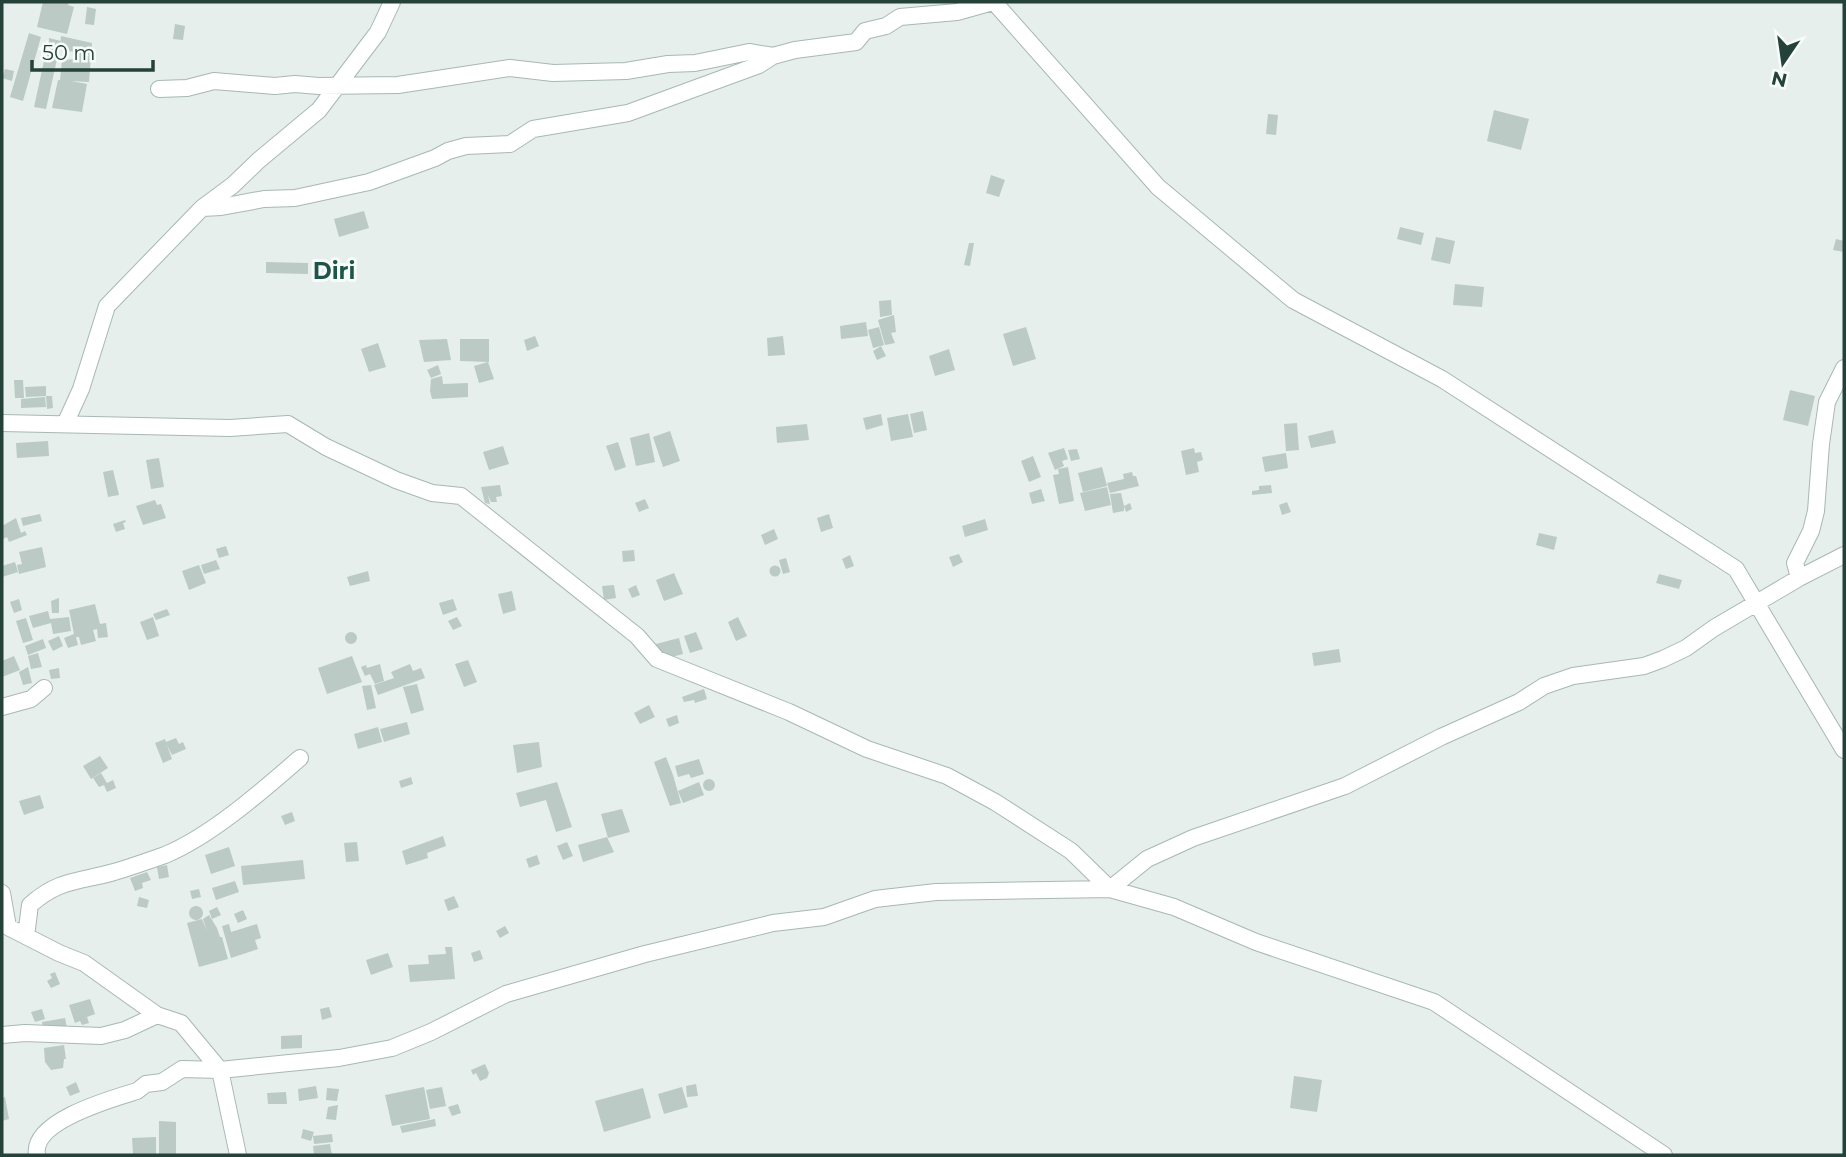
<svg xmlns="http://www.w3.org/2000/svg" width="1846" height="1157" viewBox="0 0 1846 1157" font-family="Montserrat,sans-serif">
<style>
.building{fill:#bbcac4}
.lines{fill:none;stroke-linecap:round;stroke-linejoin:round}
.minor-casing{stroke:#a8b8b2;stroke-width:18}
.minor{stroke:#fff;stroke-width:16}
.labels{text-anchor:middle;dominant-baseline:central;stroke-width:6;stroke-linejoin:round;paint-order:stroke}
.quarter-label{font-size:23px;font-weight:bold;fill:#1f5548;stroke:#f7fbf9}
</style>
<rect width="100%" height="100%" fill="#e6efeb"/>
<!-- building -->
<path class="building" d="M43,2H69L68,5L74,7L67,34L37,27Z
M87,7L96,9L94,25L85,24Z
M175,24L185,26L183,40L173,39Z
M29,33L41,37L23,101L10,97Z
M61,36L92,43L89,82L71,81L87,84L82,112L52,108L58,80H60L62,60L77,59L78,52L65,51L66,48L60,47Z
M49,38L61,41L46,109L34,107Z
M5,69L14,71L12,81L2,78Z
M1494,110L1529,119L1521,150L1487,141Z
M1268,114L1278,115L1276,135L1266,134Z
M991,175L1005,180L999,197L986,193Z
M364,211L369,228L339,237L334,219Z
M1400,227L1424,233L1421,245L1397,239Z
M1436,237L1455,241L1450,264L1431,260Z
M1836,239L1844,241V252L1833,250Z
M969,243H974L970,266L964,265Z
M266,262L308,263V274L266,273Z
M1455,284L1484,287L1482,307L1453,305Z
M891,300L892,315L880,317L879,301Z
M894,315L896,332L891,333L895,343L885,345L878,320Z
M866,322L868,336L841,339L840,326Z
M879,327L884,345L873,348L868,330Z
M1026,327L1036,359L1013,366L1003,334Z
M535,336L539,346L527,351L524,340Z
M783,336L785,355L768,356L767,338Z
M447,339L451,360L424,362L419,340Z
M460,339H489V362L460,361Z
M378,343L386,367L369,372L361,349Z
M881,346L886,356L877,360L873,351Z
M949,349L955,370L935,376L929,356Z
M488,362L494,379L479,383L474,366Z
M438,365L441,374L431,378L427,370Z
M442,376L443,384L468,383V397L432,399L430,391L431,379Z
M14,380H23L24,398H15Z
M46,386V396L26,397L25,387Z
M1790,390L1815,396L1808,426L1783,420Z
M46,396H52L53,408L47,409Z
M45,397L46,407L21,408V399Z
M923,411L927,430L914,433L910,414Z
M881,414L883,425L866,430L863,418Z
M908,414L913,437L891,441L887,418Z
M1297,423L1299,450L1286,451L1284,424Z
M807,424L809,440L777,443L776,427Z
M1333,430L1336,443L1311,448L1308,436Z
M670,431L680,461L663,467L653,437Z
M649,433L655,462L636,466L630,438Z
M48,441L49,456L17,458L16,443Z
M618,442L626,467L615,471L606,446Z
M503,446L509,464L489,470L483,452Z
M1064,448L1068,459L1062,461L1064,466L1055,470L1048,453Z
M1194,448L1195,453L1201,452L1203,460L1197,462L1199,472L1186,475L1181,451Z
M1077,449L1080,459L1071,461L1068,450Z
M1286,453L1288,468L1265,472L1262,457Z
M1033,456L1041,477L1029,482L1021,461Z
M159,458L164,487L151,489L146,460Z
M1068,467L1074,501L1059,504L1053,475L1059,474L1058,469Z
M1102,467L1107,486L1083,492L1078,473Z
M113,470L119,495L108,497L103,472Z
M1132,472L1133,476H1136L1139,486L1110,493L1107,483L1124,479L1123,474Z
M500,485L502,496L496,497L497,502H491L488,495L490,504L485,503L481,487Z
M1271,485L1272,493L1252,495V491L1259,490V486Z
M1107,487L1111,505L1085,511L1080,493Z
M1041,489L1045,501L1032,504L1029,493Z
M1121,493L1124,506L1130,503L1132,509L1126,512L1124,506V511L1113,513L1110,494Z
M645,499L649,508L639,512L635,503Z
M155,500L157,505L161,504L166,518L143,525L136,506Z
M1287,502L1291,512L1282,515L1279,505Z
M40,514L42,521L23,526L21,518Z
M829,514L833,528L821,532L817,518Z
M16,518L21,533L25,531L27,535L9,542L7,537L3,539L2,526Z
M985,519L988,530L965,537L962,526Z
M125,520L126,522L123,523L125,529L116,532L113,524Z
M774,529L778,539L765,545L761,535Z
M1539,533L1557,537L1554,550L1536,545Z
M226,546L229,555L219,558L216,549Z
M42,547L46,567L19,574L17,565L22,564L19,552Z
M634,550L635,561L623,562L622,551Z
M959,554L963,562L953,567L949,557Z
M850,555L854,566L846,569L842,559Z
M786,558L790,572L783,574L779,560Z
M216,560L220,569L204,574L201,565Z
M15,562L18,572L2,577V566Z
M199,565L206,583L189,590L182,571Z
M769.5 571a5.5 5.5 0 1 1 11 0a5.5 5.5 0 1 1-11 0Z
M368,571L370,581L350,586L347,577Z
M674,573L683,594L664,601L656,580Z
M1659,574L1682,580L1679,589L1656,583Z
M614,585L616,598L604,600L602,586Z
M636,585L640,595L632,598L628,589Z
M512,591L516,610L503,614L498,594Z
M59,598V613H52L51,601Z
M19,599L22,610L14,613L10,602Z
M453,599L457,610L443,615L439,603Z
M95,604L100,624L106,623L108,637L98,638L97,629L93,630L96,641L81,645L79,637H76L78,645L68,648L64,638L74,634L69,610Z
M167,609L170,615L156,620L153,614Z
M48,611L50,619L69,617L71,631L53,634L51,623L33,628L29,616Z
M153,617L159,636L147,640L140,622Z
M457,617L462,626L453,630L448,621Z
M738,617L747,636L736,641L728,622Z
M26,618L33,640L23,643L16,621Z
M345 638a6 6 0 1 1 12 0a6 6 0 1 1-12 0Z
M696,632L703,649L690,653L684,636Z
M59,636L63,646L53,651L48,641Z
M679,638L683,654L660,660L656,644Z
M43,639L46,648L28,655L25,646Z
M1339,649L1341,662L1314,666L1312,653Z
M38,653L42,667L31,669L28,656Z
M14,656L20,670L2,677V661Z
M352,656L362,682L327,694L318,668Z
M468,660L477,682L464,687L455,664Z
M380,664L384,681L375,684L370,674L365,676L361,667L366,665L367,668Z
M410,664L413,671L421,668L425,678L378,695L374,685L394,678L391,672Z
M28,667L32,683L23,685L19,672Z
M59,668L60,678L51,679L49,670Z
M417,684L424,710L411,714L403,687Z
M371,685L376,708L367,710L362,686Z
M704,689L707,699L695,703L694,700L684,702L682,697Z
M649,705L655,717L640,724L634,713Z
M677,715L679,723L669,727L666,719Z
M407,722L410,734L384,742L380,729Z
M378,727L382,742L358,749L354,734Z
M176,738L179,744L183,742L186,749L172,755L167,745L172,759L163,763L155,743L165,739L166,742Z
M539,742L542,767L517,773L513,745Z
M100,756L108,768L91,779L83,766Z
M666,757L673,775L681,803L670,806L654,762Z
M699,759L704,774L691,778L689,774L678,777L675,766Z
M101,773L107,783L113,780L116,788L107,792L104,785L99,787L93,778Z
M411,777L413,784L401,788L399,781Z
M703 785a6 6 0 1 1 12 0a6 6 0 1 1-12 0Z
M557,782L572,827L556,832L546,800L520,807L516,793Z
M699,782L704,795L683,803L678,791Z
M40,795L44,808L24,815L19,801Z
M622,809L630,832L608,838L601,814Z
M292,812L295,821L285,825L281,816Z
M443,836L446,846L427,853L428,858L406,865L402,851Z
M607,837L614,852L583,862L578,845Z
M357,842L359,861L346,862L344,843Z
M567,842L573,856L563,860L557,846Z
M229,847L235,866L211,874L205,855Z
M537,855L540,864L529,868L526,859Z
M303,860L305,879L243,885L241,866Z
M167,865L169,877L159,879L157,867Z
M147,872L151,880L142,883L143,888L135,891L130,878Z
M235,881L239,892L216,900L212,888Z
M199,889L201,897L192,899L190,891Z
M454,896L459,907L448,911L444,900Z
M139,897L149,900L147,908L137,906Z
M189 913a7 7 0 1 1 14 0a7 7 0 1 1-14 0Z
M217,907L221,915L212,919L209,911Z
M243,910L247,919L238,923L234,914Z
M209,915L217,928L220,937H222L228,959L199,967L187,923L202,919L207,931L203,919Z
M229,924L231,932L257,924L261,938L255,940L258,949L231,958L222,926Z
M505,926L509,933L500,938L496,931Z
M445,947H452L455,979L410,982L408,965L429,964L428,955L446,954Z
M480,950L483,959L474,962L471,953Z
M388,953L393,967L371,975L366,960Z
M55,972L60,984L51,988L47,981L52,978L50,974Z
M90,999L95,1014L87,1017L89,1023L82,1025L80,1021L75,1023L69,1005Z
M329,1007L332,1017L322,1020L320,1009Z
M42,1009L45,1019L35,1022L31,1012Z
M65,1018L67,1028L44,1032L42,1022Z
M302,1035V1048L281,1049V1036Z
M64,1045L66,1059H64L63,1068L51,1070L45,1062L44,1048Z
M485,1064L489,1073L487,1078L480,1081L476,1073L473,1075L471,1070Z
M1294,1076L1322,1080L1317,1112L1290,1108Z
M76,1082L80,1092L70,1096L66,1087Z
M696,1084L698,1096L687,1097L686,1086Z
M316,1086L318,1098L299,1101L298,1089Z
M424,1087L430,1119L392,1126L385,1095Z
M442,1087L446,1106L430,1109L426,1090Z
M682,1087L688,1107L664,1114L658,1094Z
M327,1088L339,1089L337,1101L326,1100Z
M643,1088L651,1118L604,1132L595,1101Z
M286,1092L287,1104H268L267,1093Z
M5,1097L9,1119L2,1121V1098Z
M458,1104L461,1113L452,1116L448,1107Z
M338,1105L336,1120L326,1119L328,1107Z
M435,1119L436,1126L402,1133L400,1126Z
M159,1121L176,1122V1155H159Z
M303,1129L314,1132L311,1141L301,1138Z
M332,1134L333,1142L314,1144L313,1136Z
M156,1137V1155H133L132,1138Z
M330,1144L332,1155H314L313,1146Z"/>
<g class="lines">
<defs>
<path id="minor" d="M994,2L1158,187L1293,300L1442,379L1736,569L1844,750
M159,89L187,88L214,81L275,86L295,84L319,86L398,85L510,68L553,73L626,71L668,64L695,63L749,52L773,56L795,50L856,42L865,31L886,26L900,17L957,12L993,2
M202,208L233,185L259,160L319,110L378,32L392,2
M2,423L230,428L288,424L326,447L396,480L432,493L461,496L637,636L657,659L789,712L867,749L947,776L995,802L1071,851L1110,889L1174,907L1256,942L1434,1002L1664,1155
M65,424L81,389L107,306L202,208L221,207L264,199L295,198L369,182L435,158L448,151L466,146L510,144L533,129L628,113L759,65L773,56
M1799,578L1795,563L1811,531L1816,511L1821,444L1827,402L1844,368
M2,707L31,699L44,688
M2,893L8,927L59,953L84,963L157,1015L181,1023L220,1070L339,1058L392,1048L431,1032L506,994L645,954L773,923L824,917L875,899L936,892L1110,889L1147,859L1193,838L1345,786L1441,737L1519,702L1544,686L1573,676L1644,666L1663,659L1686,648L1714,628L1799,578L1844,555
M26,936L30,905C59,879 79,882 114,872C131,867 148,861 165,855C211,836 262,791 300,758
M2,1035L25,1033L101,1036L125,1030L157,1015
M37,1155C31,1121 111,1099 137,1091L146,1084L162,1082L182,1069L220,1070L238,1155"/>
</defs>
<!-- minor casing -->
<use href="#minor" class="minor-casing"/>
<!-- minor -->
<use href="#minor" class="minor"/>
</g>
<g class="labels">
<!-- quarter labels -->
<g class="quarter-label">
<text x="334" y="271">Diri</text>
</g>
</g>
<!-- border -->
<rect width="1846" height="1157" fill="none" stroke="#24423a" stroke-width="7"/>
<!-- north arrow -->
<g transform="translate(1783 63) rotate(193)" stroke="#f7fbf9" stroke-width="5" paint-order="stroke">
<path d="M0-5L12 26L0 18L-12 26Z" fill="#24423a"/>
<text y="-10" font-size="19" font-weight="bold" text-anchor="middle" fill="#24423a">N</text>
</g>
<!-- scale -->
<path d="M32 60v10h121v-10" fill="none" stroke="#24423a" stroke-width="3.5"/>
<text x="42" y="60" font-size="21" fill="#24423a" stroke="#f7fbf9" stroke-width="5" paint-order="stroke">50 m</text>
</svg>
